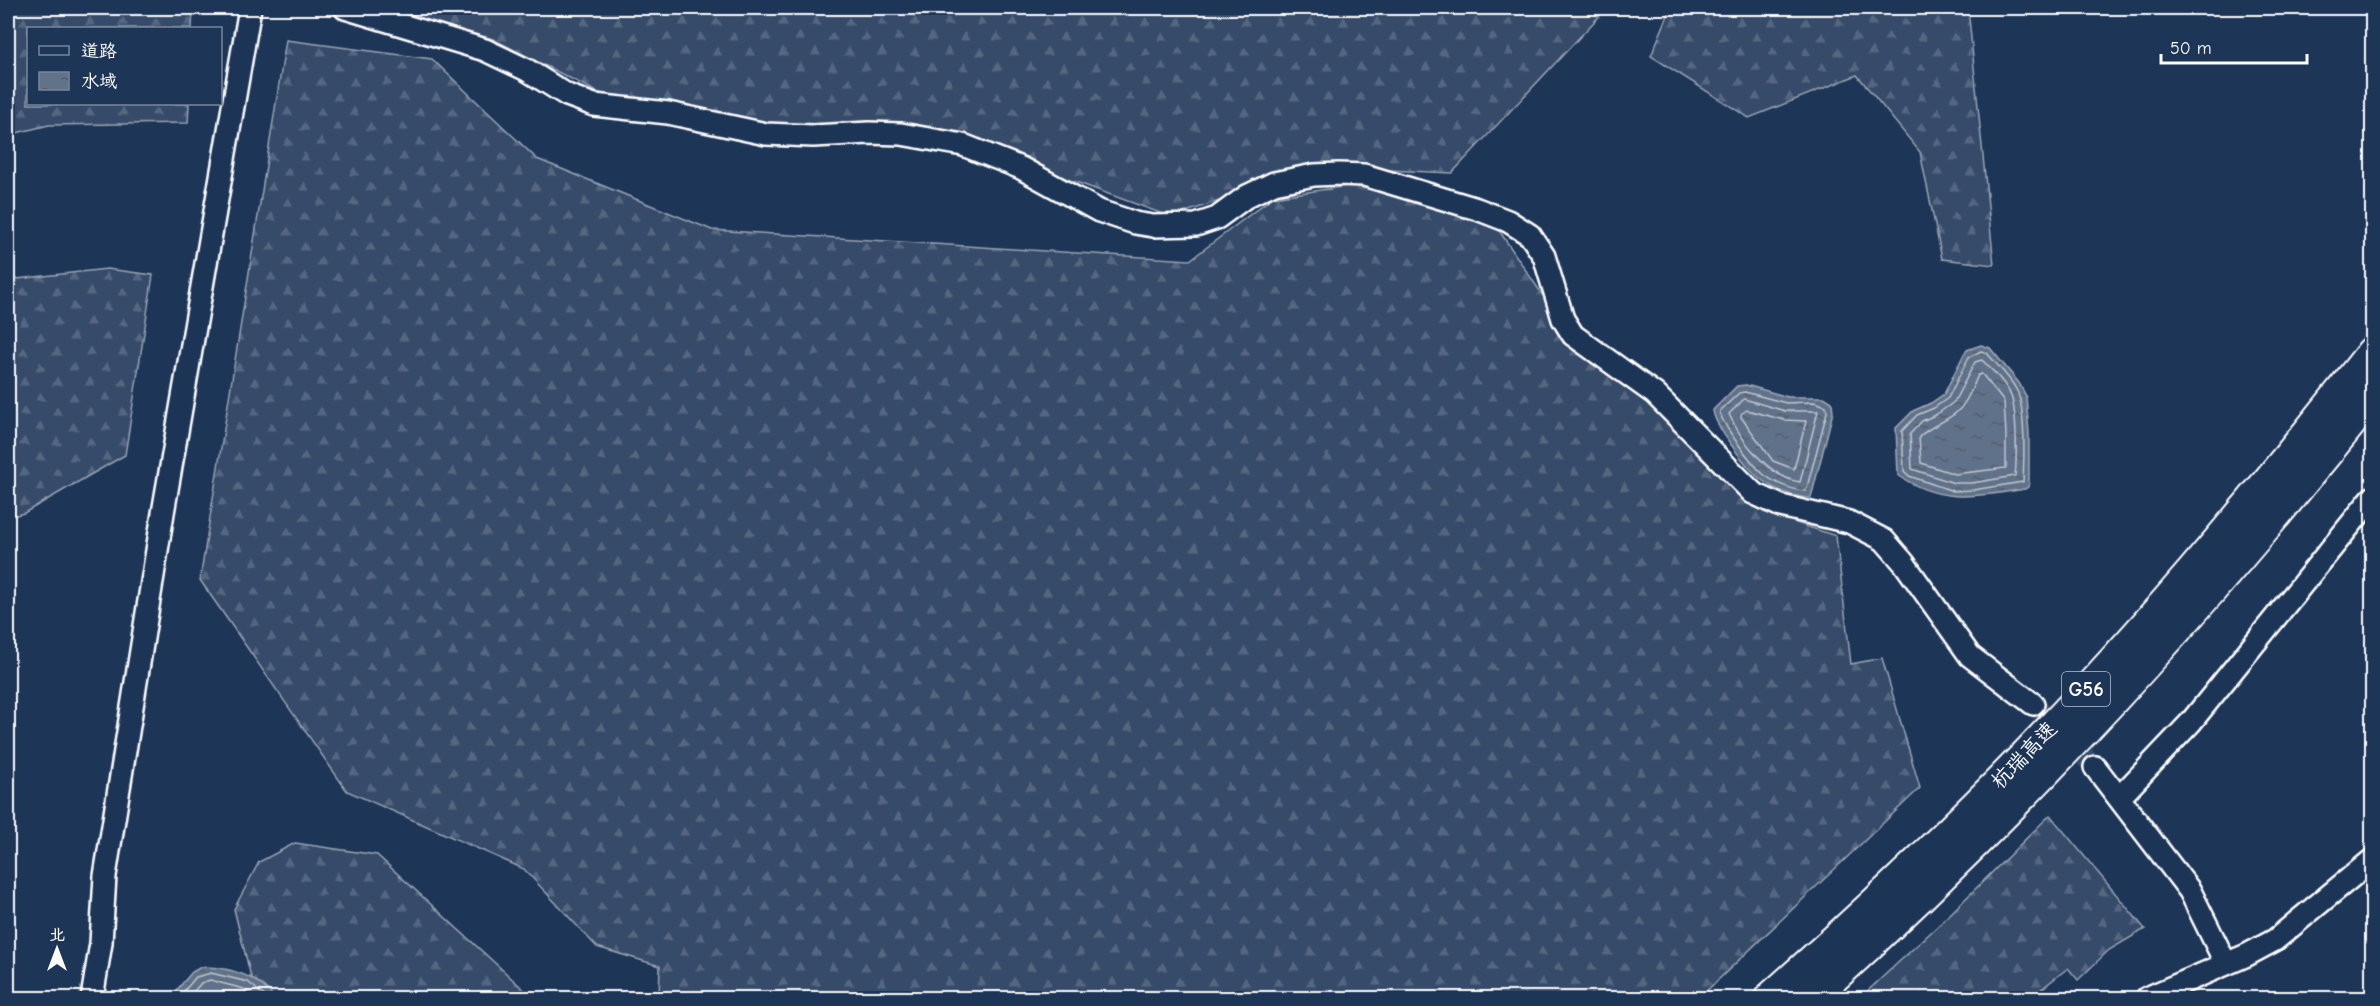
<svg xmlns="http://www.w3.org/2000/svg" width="2380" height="1006" viewBox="0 0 2380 1006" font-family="'Comic Neue','LXGW WenKai TC',sans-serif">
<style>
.forest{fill:url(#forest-firs);stroke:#9aa5b4;stroke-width:1.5}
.water{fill:url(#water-ripples);stroke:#a0aab8;stroke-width:1.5}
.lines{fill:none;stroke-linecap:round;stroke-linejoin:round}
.shore{stroke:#c0c7d0;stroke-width:1.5}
.minor-tunnel{stroke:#344968;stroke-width:21;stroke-dasharray:21 10;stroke-linecap:butt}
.minor-casing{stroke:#fff;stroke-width:26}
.highway-casing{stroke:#fff;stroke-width:34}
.minor{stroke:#1d3557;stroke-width:21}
.highway{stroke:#1d3557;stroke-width:30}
.labels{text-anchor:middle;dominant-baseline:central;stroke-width:4.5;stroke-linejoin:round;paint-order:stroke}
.shield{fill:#1d3557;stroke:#bbc2cd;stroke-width:1.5}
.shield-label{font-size:20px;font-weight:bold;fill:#fff}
.street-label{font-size:21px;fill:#fff;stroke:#1d3557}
</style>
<defs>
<pattern id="forest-firs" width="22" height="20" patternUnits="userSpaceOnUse" patternTransform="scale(1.5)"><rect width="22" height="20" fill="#364b69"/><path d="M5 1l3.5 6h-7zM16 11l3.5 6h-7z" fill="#546680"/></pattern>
<pattern id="water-ripples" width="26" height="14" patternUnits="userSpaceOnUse" patternTransform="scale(1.5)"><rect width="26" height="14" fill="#617289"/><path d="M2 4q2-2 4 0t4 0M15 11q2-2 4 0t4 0" fill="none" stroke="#555d67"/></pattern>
</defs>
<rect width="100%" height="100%" fill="#1d3557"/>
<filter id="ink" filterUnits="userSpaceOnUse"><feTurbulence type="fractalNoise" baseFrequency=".0167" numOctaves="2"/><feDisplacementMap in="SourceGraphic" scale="12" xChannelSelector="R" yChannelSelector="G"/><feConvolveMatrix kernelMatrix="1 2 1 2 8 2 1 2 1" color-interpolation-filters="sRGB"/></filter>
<g filter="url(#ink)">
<!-- forest -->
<path class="forest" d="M8,8H193L192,28H28V104H189L188,123L49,125L8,135Z
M378,8H1607L1452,173L1321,167L1171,217L932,129H772L609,98L493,39Z
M1671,8H1968L1994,265L1942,259L1920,152L1857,75L1749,118L1651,56Z
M286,40L432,59L537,159L712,230L1190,260L1273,197L1355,185L1496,226L1583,355L1659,400L1763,512L1836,536L1851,664L1882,658L1920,788L1699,998H659L660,966L597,947L524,869L347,791L200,580Z
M107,269L153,275L125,455L24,513L8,517V280Z
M2050,815L2145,929L2109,950L2078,980L2068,968L2039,991L2044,998H1860L1942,922Z
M295,843L377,855L533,998H274L251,977L234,909L259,862Z"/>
<!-- water -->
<path class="water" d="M1981,345L1990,348L2019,383L2026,396L2029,433V486L2025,489C1978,496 1940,505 1898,475L1896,428L1913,411L1931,403L1944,394L1964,354L1967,350Z
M1746,385L1788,397H1824L1832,402L1833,412L1811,498C1796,498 1776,490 1763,481C1750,472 1714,426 1713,410L1737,386Z
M201,967C227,966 259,976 274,998H170L192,972Z"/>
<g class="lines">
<!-- shore -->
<path class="shore" d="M1981,351L1987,353C1996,364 2009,376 2016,389C2026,407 2024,461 2023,482L1973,490L1953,491L1909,476L1904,471L1902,431L1917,415L1934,408L1948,398L1969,357Z
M1982,360C1992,370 2006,383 2011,396C2017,412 2017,458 2015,476L1972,483H1954L1912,469L1910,434L1922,421L1937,414L1954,402L1975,362Z
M1982,374L2004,402L2006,434V468L1955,474L1921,463L1919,437C1931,425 1947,422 1959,410C1968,401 1973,386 1978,375Z
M1745,392L1786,403L1814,402L1826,406L1827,412L1806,491C1793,491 1772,482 1762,473C1752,463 1720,423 1720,411L1739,393Z
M1744,399L1785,411H1818L1800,482C1770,478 1741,441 1729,414Z
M1747,410L1784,420L1806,421L1794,469L1773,461L1741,417V414Z
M178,998L196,977L211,973L248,982L267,998
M188,998L201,983L210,980L244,989L256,998"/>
<!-- minor-tunnel -->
<path class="minor-tunnel" d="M2033,704L2095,767"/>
<defs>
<path id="minor" d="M345,8L485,50L527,70L567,95L594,105L668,113L766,134L813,136L869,133L901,134L963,145L1021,168L1099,211L1135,223L1153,226L1196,225L1217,218L1247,196L1274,183L1314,175L1339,174L1364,175L1477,209L1508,221L1530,235L1544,256L1563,319L1573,335L1655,394L1753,493L1781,506L1849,522L1884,540L1904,563L1970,656L2033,704
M2095,767L2190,891L2226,964
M2119,798L2191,722L2372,498
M92,998L101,943L105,876L163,513L250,8
M2147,998L2247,955L2275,940L2372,860"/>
<path id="highway" d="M1770,998C1849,928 1926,856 2001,780C2133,646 2255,500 2372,352
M1811,998C2016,815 2201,612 2372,397"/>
</defs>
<!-- minor casing -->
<use href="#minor" class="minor-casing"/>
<!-- highway casing -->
<use href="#highway" class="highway-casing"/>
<!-- minor -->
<use href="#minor" class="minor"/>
<!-- highway -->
<use href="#highway" class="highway"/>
</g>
</g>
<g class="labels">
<!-- shield labels -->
<rect class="shield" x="2062" y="672" width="48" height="34" rx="4.5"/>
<g class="shield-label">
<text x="2086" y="689">G56</text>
</g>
<!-- street labels -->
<g class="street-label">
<text transform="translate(2024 755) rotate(-46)">杭瑞高速</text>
</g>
</g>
<!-- margin -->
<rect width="2380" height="1006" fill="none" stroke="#1d3557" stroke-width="30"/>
<rect x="15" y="15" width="2350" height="976" fill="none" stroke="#fff" stroke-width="2" filter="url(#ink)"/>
<!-- legend -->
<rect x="27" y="27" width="195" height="78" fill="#1d3557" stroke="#77869a" stroke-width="1.5"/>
<rect x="39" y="46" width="30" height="9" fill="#1d3557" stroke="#77869a" stroke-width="1.5"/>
<text x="81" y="57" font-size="18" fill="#ffffff">道路</text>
<rect x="39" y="72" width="30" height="18" fill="url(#water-ripples)" stroke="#77869a" stroke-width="1.5"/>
<text x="81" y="87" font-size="18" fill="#ffffff">水域</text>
<!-- north arrow -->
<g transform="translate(57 949)" stroke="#1d3557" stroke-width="4.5" paint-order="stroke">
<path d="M0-4.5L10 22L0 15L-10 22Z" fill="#ffffff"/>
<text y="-9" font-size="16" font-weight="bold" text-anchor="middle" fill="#ffffff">北</text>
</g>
<!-- scale -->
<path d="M2161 54v9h146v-9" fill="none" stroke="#ffffff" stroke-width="3"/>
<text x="2170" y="54" font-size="18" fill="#ffffff" stroke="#1d3557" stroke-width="4.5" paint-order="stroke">50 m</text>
</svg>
